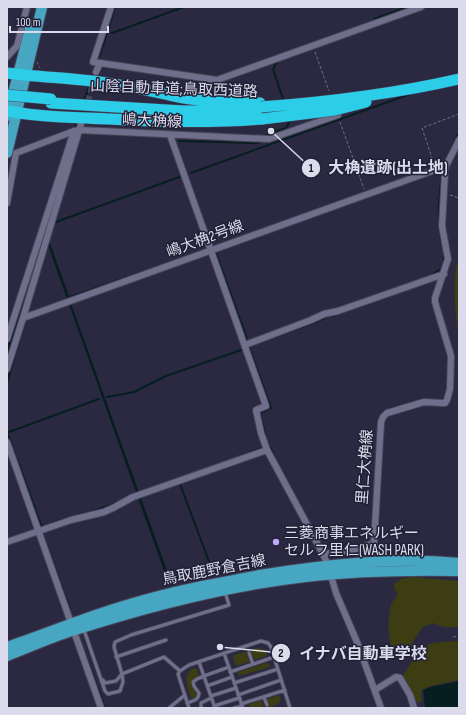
<svg xmlns="http://www.w3.org/2000/svg" width="466" height="715" viewBox="0 0 466 715" font-family="'Sofia Sans Condensed','Noto Sans JP',sans-serif">
<style>
.green{fill:#3c3d12}
.water{fill:#061e20}
.lines{fill:none;stroke-linecap:round;stroke-linejoin:round}
.stream{stroke:#061e20;stroke-width:2}
.street-tunnel{stroke:#45445a;stroke-width:6;stroke-dasharray:6 3;stroke-linecap:butt}
.lane-casing{stroke:#48465a;stroke-width:4.5}
.street-casing{stroke:#48465a;stroke-width:8}
.primary-casing{stroke:#48465a;stroke-width:12}
.highway-casing{stroke:#48465a;stroke-width:12}
.path{stroke:#727085;stroke-width:1;stroke-dasharray:3 2;stroke-linecap:butt}
.lane{stroke:#706f8b;stroke-width:3}
.street{stroke:#706f8b;stroke-width:6}
.primary{stroke:#47a7c3;stroke-width:10}
.highway{stroke:#2ccde9;stroke-width:11}
.highway-bridge-casing{stroke:#48465a;stroke-width:12;stroke-linecap:butt}
.highway-bridge{stroke:#2ccde9;stroke-width:11}
.poi-dot{fill:#bea9f5;stroke:#212037;stroke-width:1.5}
.labels{text-anchor:middle;dominant-baseline:central;stroke-width:3;stroke-linejoin:round;paint-order:stroke}
.street-label{font-size:15px;fill:#dbdbeb;stroke:#212037}
.poi-label{font-size:15px;fill:#dbdbeb;stroke:#212037;text-anchor:start}
.leader{fill:none;stroke:#dbdbeb;stroke-width:1.5}
.callout-dot{fill:#dbdbeb;stroke:#212037;stroke-width:1.5}
.mark-label{font-size:12px;text-anchor:middle;font-weight:bold;fill:#111}
.callout-label{font-size:16px;text-anchor:middle;font-weight:bold;fill:#dbdbeb;stroke:#212037;stroke-width:3;stroke-linejoin:round;paint-order:stroke}
</style>
<rect width="100%" height="100%" fill="#2b2941"/>
<!-- green -->
<path class="green" d="M459,258V341C456,319 451,277 459,258Z
M411,577L459,581V626C449,629 442,627 433,623L423,627L414,640L408,651L394,655C388,641 387,620 391,605C392,601 396,598 398,594L394,589V584L401,579Z
M459,641V680L430,686L422,690L421,694L422,701L419,703L417,702L402,676C410,666 418,649 430,644C438,641 450,642 459,641Z
M258,648L263,649L267,655L266,656L255,660L250,651L246,652L249,662L236,666L233,658L234,655Z
M266,663L270,664L269,667L239,676L238,673L239,672Z
M194,668L197,669L199,675C187,683 191,684 197,694V696L193,698H191C188,687 181,675 194,668Z
M279,695L281,700C277,709 259,708 249,708V705L261,700L264,707L269,706L267,699Z"/>
<!-- water -->
<path class="water" d="M102,44L104,45L77,127L7,363V346L65,156Z
M50,243L69,296L154,267L155,268L69,298L172,584L169,585L56,268L48,245Z
M459,681V708H425L423,690L431,687Z"/>
<g class="lines">
<!-- stream -->
<path class="stream" d="M374,19L407,7
M112,33L184,7
M103,46L115,7
M277,62L273,69L284,102
M264,136L286,128L290,121L289,119
M179,141L258,143L261,140
M448,157L452,146L459,133
M437,166L445,163
M191,173L410,94
M56,222L182,176
M441,239C437,218 439,196 442,174
M216,253L247,339
M444,253V262
M430,276L442,268
M266,340L316,322L328,316H332L390,296
M249,347L271,408L260,413L266,438
M7,383L25,321
M107,397L134,392L166,376L241,350
M253,409L257,426
M7,432L41,525L45,526
M9,432L99,399
M270,447L275,459
M240,456L262,448L263,446
M280,468L297,500
M180,484L214,575
M52,523C74,515 97,512 118,502
M44,538L70,609
M318,539L321,543
M86,656L105,708"/>
<!-- street-tunnel -->
<path class="street-tunnel" d="M83,119L94,80"/>
<defs>
<path id="lane" d="M84,630L105,691L108,694L120,691L123,682L122,674L114,647L115,642L131,635L229,605L225,592
M224,653L243,708
M249,653L253,664
M116,657L166,640
M199,662L215,708
M230,672L274,657
M204,676L229,667
M103,680L105,683L116,681L122,674L164,657L180,671
M234,683L278,669
M207,686L232,677
M238,695L281,680
M211,696L236,688
M264,697L267,705
M187,703C193,701 199,700 199,693L194,686L193,682L197,679L204,676
M241,704L285,690
M214,706L239,698
M169,708L185,695
M189,708L178,674L180,671L189,665L261,641L268,643L271,647L290,708
M201,708V703L211,698
M234,708L242,706"/>
<path id="street" d="M111,7L93,62L217,80L421,7
M7,57L17,46L27,7
M96,72L100,63
M170,135L266,406L256,410L261,433L267,450L323,554
M7,203L16,153L74,131L80,130L269,139L338,115
M23,318L81,124
M7,339L74,131
M245,345L311,320L324,314L338,311L444,274
M7,369L23,318L446,166
M7,442L101,708
M7,542L71,520L104,512L113,508L133,497L267,450
M375,690L396,677L400,678L410,695L414,708
M381,708L357,642L336,593L328,565L323,554L351,551L374,543L381,422L383,417L387,413L424,402L442,403H445L447,400L450,389L451,356L435,302V298L448,259L442,226L445,172L446,166L459,140"/>
<path id="primary" d="M7,116L31,25
M7,153L42,7
M7,647C48,633 88,616 130,604C173,591 216,583 260,575C326,564 392,557 459,563
M7,656C30,647 52,637 75,630C150,606 227,586 305,577C356,571 408,570 459,571"/>
<path id="highway" d="M7,73C44,78 82,78 119,85C141,88 162,94 184,98C209,102 235,102 260,103
M51,103L183,111H261
M7,111C41,117 76,118 110,119C161,122 212,123 262,119"/>
</defs>
<!-- lane casing -->
<use href="#lane" class="lane-casing"/>
<!-- street casing -->
<use href="#street" class="street-casing"/>
<!-- primary casing -->
<use href="#primary" class="primary-casing"/>
<!-- highway casing -->
<use href="#highway" class="highway-casing"/>
<!-- path -->
<path class="path" d="M315,52L329,91
M37,62L40,68
M340,122L364,189
M434,164L422,128L459,114
M450,195L459,198
M453,637L459,636"/>
<!-- lane -->
<use href="#lane" class="lane"/>
<!-- street -->
<use href="#street" class="street"/>
<!-- primary -->
<use href="#primary" class="primary"/>
<!-- highway -->
<use href="#highway" class="highway"/>
<defs>
<path id="highway-bridge" d="M7,95L51,99
M261,107C327,102 394,94 459,79
M262,119L335,110L366,102"/>
</defs>
<!-- highway-bridge casing -->
<use href="#highway-bridge" class="highway-bridge-casing"/>
<!-- highway-bridge -->
<use href="#highway-bridge" class="highway-bridge"/>
</g>
<!-- markers -->
<circle class="poi-dot" cx="276" cy="542" r="4"/>
<g class="labels">
<!-- street labels -->
<g class="street-label">
<text transform="translate(174 89) rotate(2)">山陰自動車道;鳥取西道路</text>
<text transform="translate(152 121) rotate(3)">嶋大桷線</text>
<text transform="translate(205 239) rotate(-20)">嶋大桷2号線</text>
<text transform="translate(365 467) rotate(-86)">里仁大桷線</text>
<text transform="translate(214 570) rotate(-11)">鳥取鹿野倉吉線</text>
</g>
<!-- poi labels -->
<g class="poi-label">
<text x="284" y="533">三菱商事エネルギー<tspan x="284" dy="17">セルフ里仁(WASH PARK)</tspan></text>
</g>
</g>
<!-- callouts -->
<path class="leader" d="M271 131L311 168M220 647L281 653"/>
<g class="callout-dot">
<circle cx="271" cy="131" r="4"/>
<circle cx="220" cy="647" r="4"/>
<circle cx="311" cy="168" r="10"/>
<circle cx="281" cy="653" r="10"/>
</g>
<g class="mark-label">
<text x="311" y="172">1</text>
<text x="281" y="657">2</text>
</g>
<g class="callout-label">
<text x="388" y="173">大桷遺跡(出土地)</text>
<text x="363" y="659">イナバ自動車学校</text>
</g>
<!-- border -->
<rect width="466" height="715" fill="none" stroke="#dbdbeb" stroke-width="16"/>
<!-- scale -->
<path d="M10 26v6h98v-6" fill="none" stroke="#dbdbeb" stroke-width="2"/>
<text x="16" y="26" font-size="12" fill="#dbdbeb" stroke="#212037" stroke-width="3" paint-order="stroke">100 m</text>
</svg>
